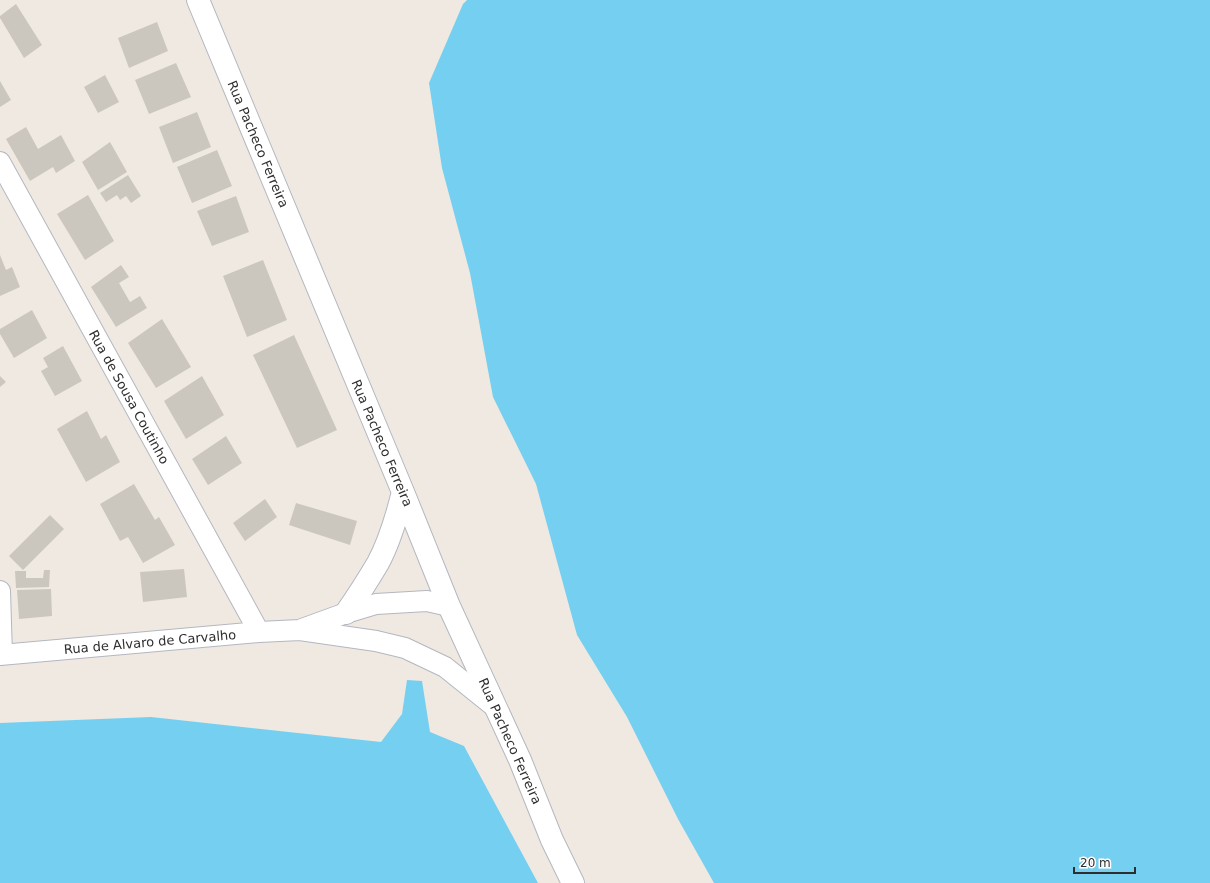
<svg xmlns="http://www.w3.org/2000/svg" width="1210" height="883" viewBox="0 0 1210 883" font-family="'DejaVu Sans',sans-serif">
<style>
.water{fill:#75cff0}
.building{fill:#cbc7bf}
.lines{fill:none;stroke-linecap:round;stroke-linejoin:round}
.minor-casing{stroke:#b4b7c1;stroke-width:22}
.tertiary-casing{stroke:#b4b7c1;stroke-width:24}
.minor{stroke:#fff;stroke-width:20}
.tertiary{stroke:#fff;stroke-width:22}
.labels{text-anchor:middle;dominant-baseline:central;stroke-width:4;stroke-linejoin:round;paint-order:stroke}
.street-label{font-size:13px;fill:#2e2e2e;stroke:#fff}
</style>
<rect width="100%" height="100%" fill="#efe9e1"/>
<!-- water -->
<path class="water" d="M467,0H1210V883H714L678,819L627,717L577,635L536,484L493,397L470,273L442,168L429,83L463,4Z
M407,680L422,681L430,732L464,746L538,883H0V723L151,717L381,742L402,714Z"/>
<!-- building -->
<path class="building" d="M16,4L42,45L24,58L0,18V16Z
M157,22L168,51L129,68L118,38Z
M176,63L191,97L149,114L135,80Z
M105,75L119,102L98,113L84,87Z
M0,81L11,100L0,107Z
M197,112L211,147L173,163L159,127Z
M26,127L38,149L61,135L75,161L56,173L53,167L30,181L6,139Z
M110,142L127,172L98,190L82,162Z
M217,150L232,186L192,203L177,167Z
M128,175L141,196L131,203L126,196L120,200L117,195L106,202L100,193Z
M88,195L114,241L85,260L57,214Z
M236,196L249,232L212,246L197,211Z
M0,255L6,270L12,267L20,287L0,296Z
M263,260L287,320L247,337L223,276Z
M121,265L129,277L119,283L130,302L140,296L147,308L116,327L91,287Z
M32,310L47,338L14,358L0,334V329Z
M162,319L191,367L156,388L128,343Z
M294,335L337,430L297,448L253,355Z
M63,346L82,381L55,396L41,371L48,367L43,358Z
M0,376L6,382L0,387Z
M202,376L224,415L186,439L164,401Z
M87,411L101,439L106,435L120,462L86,482L57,429Z
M226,436L242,463L208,485L192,459Z
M134,484L155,520L159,517L175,545L143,563L128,537L120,541L100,504Z
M265,499L277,517L245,541L233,523Z
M296,503L357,521L350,545L289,525Z
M50,515L64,529L23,570L9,556Z
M184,569L187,597L143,602L140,572Z
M44,570H50L49,587L16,588L15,571H26V578H43Z
M51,589L52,616L19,619L17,590Z"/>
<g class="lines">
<defs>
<path id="minor" d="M0,162L259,632
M0,591L2,655
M302,629L346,613L376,604L427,601L449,606
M0,655L259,632L300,630L376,641L405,648L445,667L496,708"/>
<path id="tertiary" d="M198,0L403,492L449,606L520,760L552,840L573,883
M346,613C357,597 368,580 378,563C390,541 397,516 403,492"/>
</defs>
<!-- minor casing -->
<use href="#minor" class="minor-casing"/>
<!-- tertiary casing -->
<use href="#tertiary" class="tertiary-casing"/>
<!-- minor -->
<use href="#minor" class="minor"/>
<!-- tertiary -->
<use href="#tertiary" class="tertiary"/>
</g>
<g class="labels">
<!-- street labels -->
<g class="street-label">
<text transform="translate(258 144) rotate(67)">Rua Pacheco Ferreira</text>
<text transform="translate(129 397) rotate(61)">Rua de Sousa Coutinho</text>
<text transform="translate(382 443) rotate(67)">Rua Pacheco Ferreira</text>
<text transform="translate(150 642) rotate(-5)">Rua de Alvaro de Carvalho</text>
<text transform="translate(510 741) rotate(66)">Rua Pacheco Ferreira</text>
</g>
</g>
<!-- scale -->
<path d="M1074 867v6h61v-6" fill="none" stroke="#2e2e2e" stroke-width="2"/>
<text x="1080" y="867" font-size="12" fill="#2e2e2e" stroke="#ffffff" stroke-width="3" paint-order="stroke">20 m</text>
</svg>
